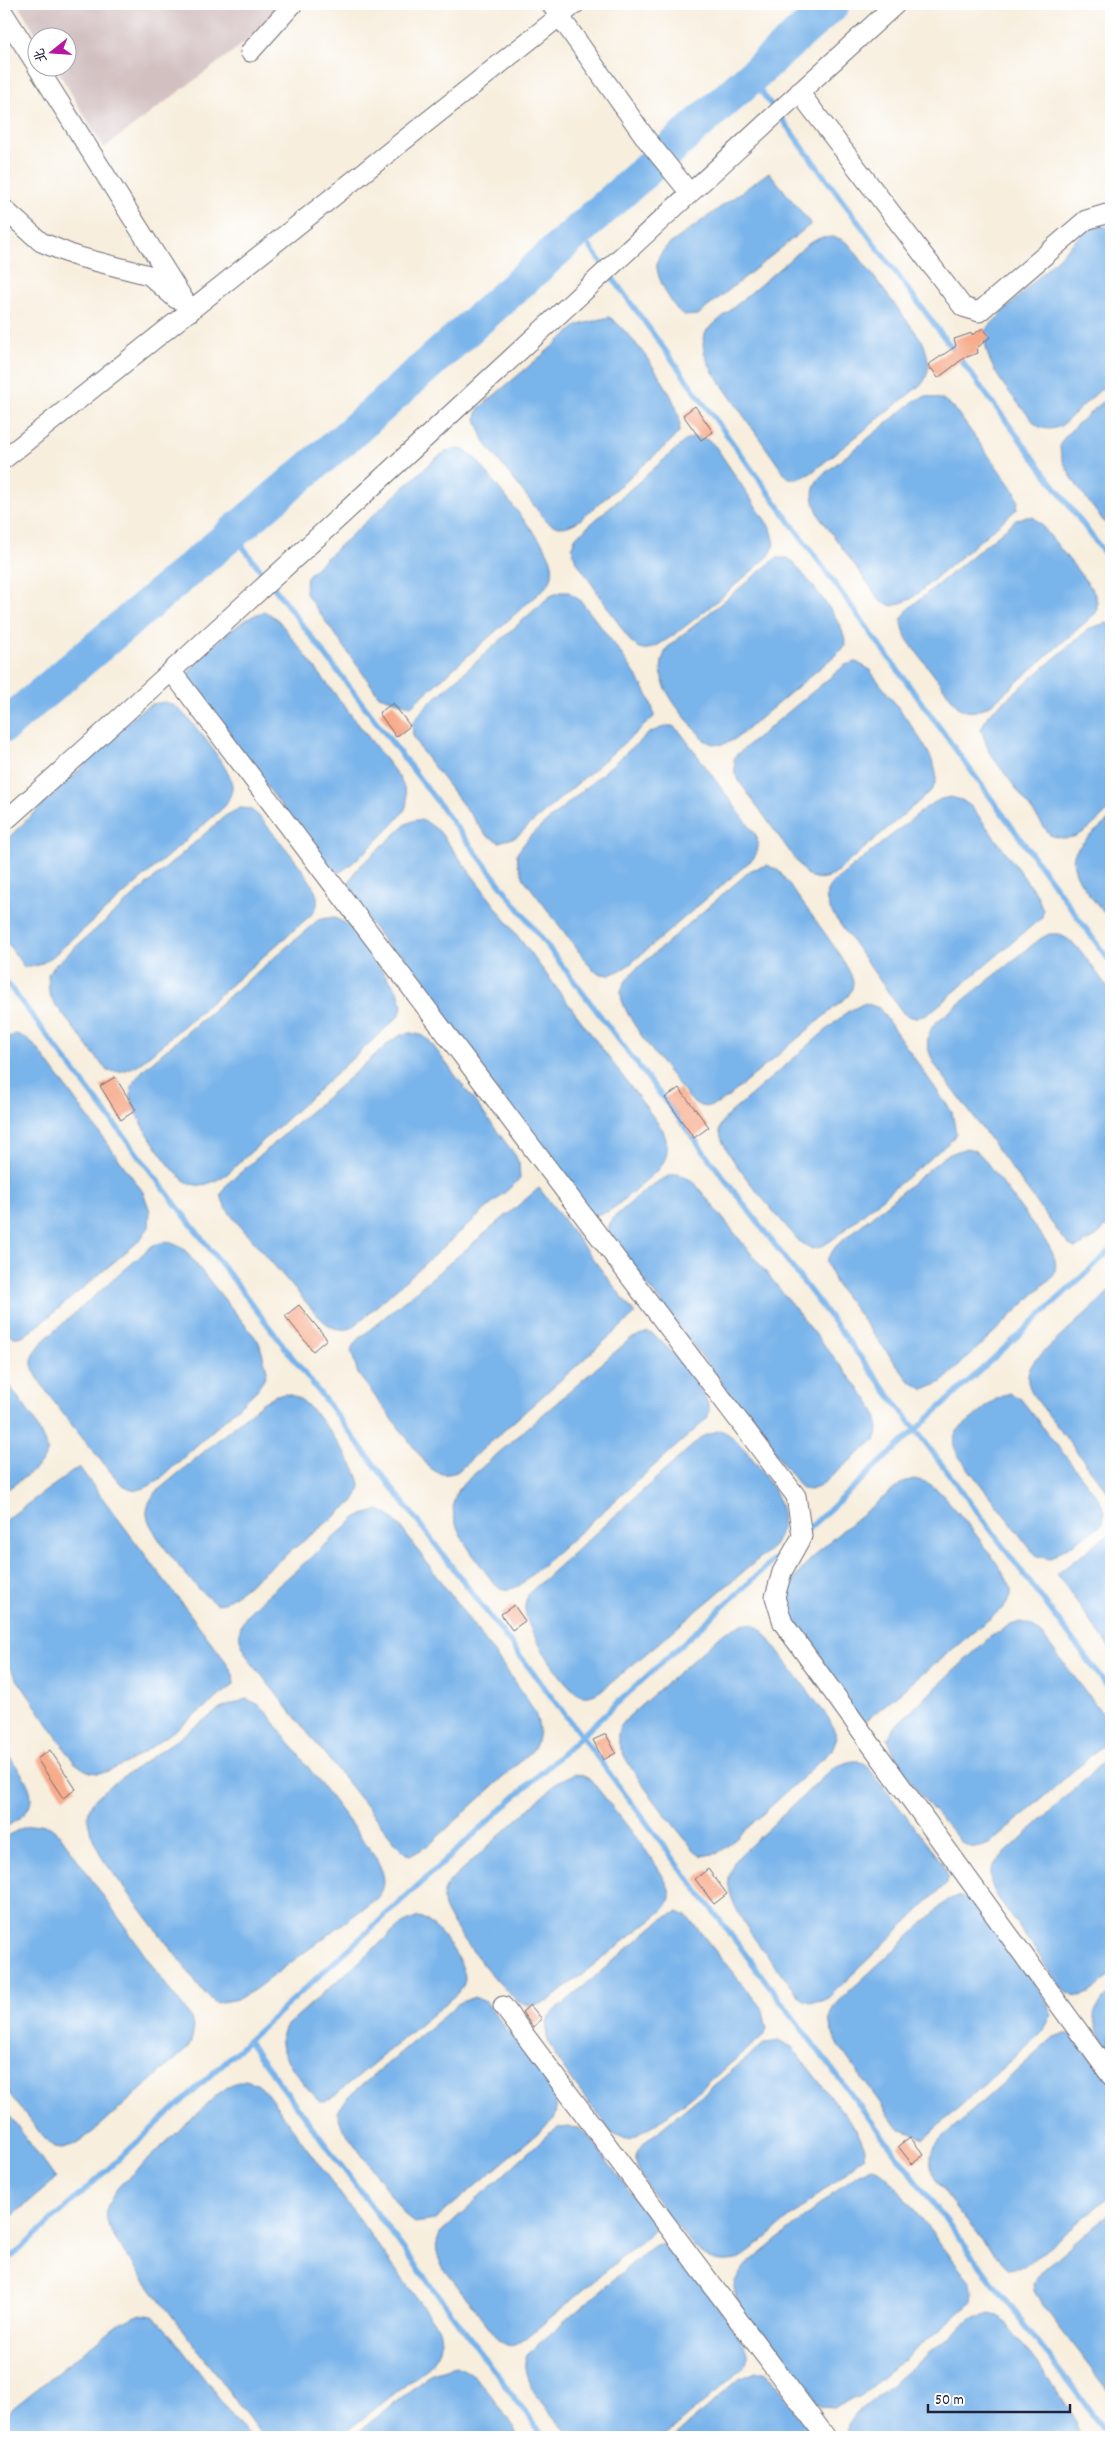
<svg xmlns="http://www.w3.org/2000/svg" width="1115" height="2441" viewBox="0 0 1115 2441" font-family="Dekko,'LXGW WenKai TC',sans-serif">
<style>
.industrial{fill:#d2bfc0}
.water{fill:#79b4ea;stroke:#4e6b92}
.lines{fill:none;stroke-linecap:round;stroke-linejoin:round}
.stream{stroke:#79b4ea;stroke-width:5.5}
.river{stroke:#79b4ea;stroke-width:34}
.building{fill:#f7ac8c}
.minor-casing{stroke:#6d6974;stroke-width:21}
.minor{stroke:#fff;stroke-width:19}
</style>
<rect width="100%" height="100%" fill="#fff"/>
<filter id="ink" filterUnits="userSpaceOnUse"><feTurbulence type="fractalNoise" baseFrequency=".02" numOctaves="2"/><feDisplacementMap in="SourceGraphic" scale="10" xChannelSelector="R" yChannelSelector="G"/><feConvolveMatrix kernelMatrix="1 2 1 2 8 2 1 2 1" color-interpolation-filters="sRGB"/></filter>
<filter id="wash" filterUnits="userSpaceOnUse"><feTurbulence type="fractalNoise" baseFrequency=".0096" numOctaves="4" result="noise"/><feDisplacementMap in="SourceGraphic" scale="20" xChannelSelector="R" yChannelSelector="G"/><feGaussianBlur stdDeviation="1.12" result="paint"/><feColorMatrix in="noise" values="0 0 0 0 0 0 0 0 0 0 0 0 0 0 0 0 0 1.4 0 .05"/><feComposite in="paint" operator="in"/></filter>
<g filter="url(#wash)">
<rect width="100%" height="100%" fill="#f7eedd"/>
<!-- industrial -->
<path class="industrial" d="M18,4H296L104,148L56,68H68V38L38,37Z"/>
<!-- water -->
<path class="water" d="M769,172L811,224L698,315C692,315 687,317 682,314C672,307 654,274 657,262C659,255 663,251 667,246Z
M1100,225L1111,229V380L1061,426C1051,430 1045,430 1036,425C1016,399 979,365 986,329L1084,232Z
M832,237L841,239L850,245L923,342C928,357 932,368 923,383L811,473C801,478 794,483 785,475L713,372C705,357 699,345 707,330L808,244L820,238Z
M609,317C630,330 674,391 679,417C680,421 680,427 679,432L670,442L580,520C567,528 558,530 546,521L485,443L476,419L478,409L578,325Z
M1111,395V531C1099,514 1053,462 1061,443C1066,431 1100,405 1111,395Z
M926,396L944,400L954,408L1015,492L1018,501L1017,509L911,599L893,606L881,602L820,517C813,502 809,491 820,477L914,401Z
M694,437L709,440L716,447L771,529C775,540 775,546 769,556C749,573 667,647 648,649C641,650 636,646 631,642L575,559L572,548L575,538L686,440Z
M457,449L467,451L476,459L543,544C551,558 557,570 548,585L411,706L379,696L306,594C304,582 306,577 314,569L436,458L447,451Z
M1024,517H1033L1039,522L1090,586C1096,595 1099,602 1096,613L992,704C979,710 971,716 958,707L906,638L901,620L909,608L1016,520Z
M776,558H788L795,564C809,582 849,626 845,647L738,737C727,744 717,748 704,740C683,713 646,682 668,647Z
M561,592H569L581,601C598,624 656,693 654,717L516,837L499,842L486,835L421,750L413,736L412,724L424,708L550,596Z
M263,612L270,614L279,621L399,777C404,787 409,796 406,807C404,817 350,868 340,872C336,873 336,873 332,873L186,679C193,659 242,617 263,612Z
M1107,623L1111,625V808C1092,825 1078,846 1050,835L989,752L981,729L988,715L1090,628Z
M856,662L869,669C885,691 935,751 936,774C937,781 934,787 930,792L833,875C823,880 815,880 806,874L741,784L735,774L734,757L845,665Z
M164,702C168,703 172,704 175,706C189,716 231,769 232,785C233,793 228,800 224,807L52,957L39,965L24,967L4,938V842L140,711L152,704Z
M666,726H673L681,733L755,834C759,844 759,849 754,858L629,965C616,973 607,979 593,970L524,879L518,864L517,853L530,836L649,733Z
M950,797L962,800L972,807L1037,895L1043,910L1042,917L933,1010C922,1017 915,1021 903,1013L832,913C826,902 823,894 832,883L928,806L941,799Z
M240,808L250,809L259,816C273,834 314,878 317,897C319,905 315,910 311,915L142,1062C130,1070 121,1073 107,1071L54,1003L49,993L48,974L55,965L225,816Z
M1111,818V921C1099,906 1063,870 1076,851C1085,838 1100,828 1111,818Z
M415,820H424L439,831L663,1130C669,1147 669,1157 658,1170L615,1207L607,1212L591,1216L349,895L347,886L357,869L406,824Z
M767,865L779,871C792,890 852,965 853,982C853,987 851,992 848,996L727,1098C712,1108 702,1111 689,1098C674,1078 617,1012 621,991C623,983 629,977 634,971L751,870Z
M333,917L347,924L399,993L402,1005L400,1015L227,1174C215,1181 205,1188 191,1184C174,1180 131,1113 131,1094C130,1084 139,1075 145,1068L318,920Z
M1049,934H1058L1068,939L1080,950L1111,992V1222L1094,1238L1076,1248L1069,1245L1062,1237L935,1065C927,1048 923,1040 935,1023L1040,939Z
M865,1003L879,1008L952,1112L956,1133L952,1140L832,1240L821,1247L812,1249L799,1241C782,1221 720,1153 720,1132C719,1125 724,1120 728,1115L847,1012Z
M411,1033L421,1035L428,1039L515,1155L519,1163L520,1179L352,1328C336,1332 330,1327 318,1316L235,1220L225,1207L221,1195L226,1185L390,1042L401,1035Z
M16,1034L26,1038L38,1049L143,1192L150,1211L149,1227L139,1241L39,1325C27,1334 17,1343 4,1332V1039Z
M966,1148L974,1150L981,1155L1049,1246C1054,1256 1059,1264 1053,1276L942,1382L924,1390L908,1380L835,1283L826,1261L836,1246L945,1156Z
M678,1174L693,1181L869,1401C876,1415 882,1425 875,1440L819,1487L810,1490L802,1489L608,1233L609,1225L614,1217C630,1204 658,1175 678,1174Z
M539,1188L635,1314L457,1472C444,1476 439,1475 428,1466L358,1374L351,1350L355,1342Z
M167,1241L183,1248L259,1342L267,1370L263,1381L256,1391L161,1478C146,1489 136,1495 120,1483C103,1462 34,1384 32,1364C31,1355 39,1347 44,1340L153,1245Z
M1111,1290V1496L1033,1395C1026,1380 1025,1374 1035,1360Z
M648,1332C662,1336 703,1389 708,1404C710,1409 709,1413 707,1419L519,1586C509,1590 504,1591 495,1585C479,1561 443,1525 456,1494C458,1490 462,1485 465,1482L630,1339Z
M4,1378L33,1418L48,1450C42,1469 19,1480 4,1492Z
M1009,1393L1020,1398L1099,1499L1105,1512L1102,1525L1049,1559L1037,1556L1032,1551L960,1458C954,1448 950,1441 958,1430L996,1399Z
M286,1394C295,1396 300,1398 306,1404C319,1415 359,1468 360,1484C360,1491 357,1496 353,1502L235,1595L224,1603L217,1604C201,1597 149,1533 147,1515C146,1506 151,1498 157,1491L262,1403L276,1395Z
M720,1430C739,1435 775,1486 780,1505C785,1520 782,1533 774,1546L605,1688C597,1693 589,1699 580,1695C565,1689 529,1632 526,1616C524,1608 525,1602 528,1594L703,1436Z
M79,1467L227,1663L233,1674L234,1685C208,1704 125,1774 98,1773C88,1773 82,1768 74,1762L4,1660V1521Z
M914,1479C923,1481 928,1482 935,1488C949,1498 1008,1573 1011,1589C1012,1596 1009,1601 1005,1606L863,1723C846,1700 792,1638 788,1613C786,1600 790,1587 797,1576C820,1544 871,1508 903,1482Z
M379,1510L389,1515L399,1525L519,1687C533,1709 547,1725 533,1750L429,1845L412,1855L406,1854L398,1846L251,1662C236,1637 234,1629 255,1606L357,1517Z
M1111,1535V1650L1057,1574L1103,1538Z
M1020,1622L1031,1625L1043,1636L1102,1713C1108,1725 1111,1732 1104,1744L991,1843C978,1849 972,1850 960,1841C935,1810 900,1778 888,1739L894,1727L990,1637L1008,1626Z
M745,1623L754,1624L763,1631L829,1719L837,1737L832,1750L730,1844L718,1853L702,1856L694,1850C677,1829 620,1762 618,1739C616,1729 623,1724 629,1716L722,1634Z
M246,1699L258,1704L268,1714L375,1856C383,1872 390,1884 376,1899L254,1990L238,1999L216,2003L206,1995L104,1861C96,1845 81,1821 92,1803C95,1798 102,1793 106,1789L220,1709Z
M4,1750C14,1764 40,1790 28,1809C24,1817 11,1823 4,1829Z
M1111,1757V1975C1094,1989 1081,2007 1061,1987L997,1896C988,1881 987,1871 1000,1858L1104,1761Z
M852,1761H858L867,1766L941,1861L948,1877L947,1883L827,1999C816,2003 811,2004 801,1998C781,1972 724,1910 729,1878C730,1872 733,1865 735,1860L834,1767Z
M574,1774L582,1775L591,1780C606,1800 670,1875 670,1894C671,1901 666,1907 662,1911L547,2002C538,2005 529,2007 521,2003C505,1995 449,1924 444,1907C441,1897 444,1890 449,1882L559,1781Z
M41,1824L50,1827L61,1836L171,1992C187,2011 202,2024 187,2049L93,2132L73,2145L62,2148L55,2147L44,2138L4,2087V1839C16,1830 26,1825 41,1824Z
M958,1896L973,1902L980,1908L1049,2004L1051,2014L1042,2032L925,2138L899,2129L840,2048L831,2030L829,2018L833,2008L844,1996L948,1900Z
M678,1912L688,1917L763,2010L767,2030L764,2035C742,2053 649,2137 628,2139C621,2139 617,2136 611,2132C594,2108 559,2068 549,2043C545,2034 547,2025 549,2016L662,1919Z
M418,1917C434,1918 464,1961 465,1977C465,1983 463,1987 459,1992L338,2093L325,2102L320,2101C309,2092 281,2057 281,2043C280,2035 283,2031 287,2025L402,1924Z
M1111,1992V2050C1092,2024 1085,2015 1111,1992Z
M474,1997L486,2002L548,2083C555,2096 560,2106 552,2121L435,2220L415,2223L406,2216L343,2129L337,2112L349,2096L459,2003Z
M1063,2034H1070L1111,2082V2195L1024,2267L1009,2269L1002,2262C985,2242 934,2188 931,2166C929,2154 935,2146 942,2138L1054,2037Z
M778,2040L792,2047L856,2129L865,2148L864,2157L740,2259C726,2263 711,2262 700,2252C686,2241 637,2178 636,2162C635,2153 640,2148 645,2142L764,2044Z
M245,2080L256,2083L266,2092L439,2329C443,2345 441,2353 430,2366L339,2437H263L124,2252C106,2226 98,2214 119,2186L218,2094L232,2084Z
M4,2108L56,2179L4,2223Z
M569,2127L578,2128L587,2134L657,2228L525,2339C514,2346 510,2349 499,2340L442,2266C436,2253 434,2246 440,2233L547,2135L558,2128Z
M872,2168L879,2170L887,2176L970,2281L973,2292L972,2302L861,2396L833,2407L821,2406L809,2399C794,2379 734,2309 734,2288C734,2279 741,2272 746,2265L856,2175Z
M1111,2212V2395L1043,2306L1034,2291L1033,2283L1044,2269Z
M658,2244L672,2246L677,2250L744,2344C748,2353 749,2358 744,2367L664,2437H571C555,2417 515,2382 527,2354L650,2248Z
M140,2314L153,2316L164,2326L249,2437H6C3,2425 6,2419 13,2408L117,2325Z
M990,2314L999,2316L1005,2322C1019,2341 1084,2419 1080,2437H847L848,2424L857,2413L971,2319Z
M455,2366C482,2373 504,2415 520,2437H352L432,2373Z
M756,2372H765L772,2378L815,2437H674L739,2379Z"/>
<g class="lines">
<!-- stream -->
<path class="stream" d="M760,90L1111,562
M590,247L1111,963
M243,547L916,1430L1111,1691
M4,979L582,1737L1109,2437
M806,1531L1111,1250
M248,2041L544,2437
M4,2264L786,1549"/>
<!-- river -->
<path class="river" d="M4,726L351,433L833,4"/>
</g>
<g id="blocks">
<!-- building -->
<path class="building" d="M983,328L990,337L977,348L978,353L964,358L938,378L932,369H930L928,365L956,346L954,339L972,333V335Z
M695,406L713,432L701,440L683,415Z
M393,703L410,726L396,737L379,713Z
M115,1077L136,1110L121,1120L100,1086Z
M679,1088L709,1127L694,1138L665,1098Z
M299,1305L327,1339L313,1351L285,1316Z
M514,1605L525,1621L512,1630L501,1614Z
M606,1734L616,1753L603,1760L593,1740Z
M50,1750L76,1789L63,1798L37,1759Z
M708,1869L727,1894L714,1904L695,1879Z
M530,2005L542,2019L533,2027L522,2012Z
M910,2137L924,2155L912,2164L898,2146Z"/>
</g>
</g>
<g filter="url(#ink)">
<use href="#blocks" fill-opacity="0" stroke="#6d6974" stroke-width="1"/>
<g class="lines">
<defs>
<path id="minor" d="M551,4L647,140L689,192
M4,14L38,67
M250,52L293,4
M38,68L191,311
M799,92L963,307L979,312L1086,220L1106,214L1111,216
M4,209L41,242L75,256L149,275L176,299
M4,459L575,4
M172,672L796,1496L802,1536L782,1572L775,1597L783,1623L1111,2076
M4,822C305,553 598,276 896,4
M503,2006L826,2437"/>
</defs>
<!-- minor casing -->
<use href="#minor" class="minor-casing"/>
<!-- minor -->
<use href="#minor" class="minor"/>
</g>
</g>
<!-- margin -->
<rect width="1115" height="2441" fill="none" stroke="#fff" stroke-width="20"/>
<!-- north arrow -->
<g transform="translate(52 52) rotate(253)"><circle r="24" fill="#ffffff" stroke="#a7a7b1"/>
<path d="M0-4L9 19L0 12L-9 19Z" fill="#b5179e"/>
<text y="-8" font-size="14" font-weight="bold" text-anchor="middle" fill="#22223b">北</text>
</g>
<!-- scale -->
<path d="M928 2404v8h142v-8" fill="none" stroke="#22223b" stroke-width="2.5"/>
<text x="935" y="2404" font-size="15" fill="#22223b" stroke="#ffffff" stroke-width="4" paint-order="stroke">50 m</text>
</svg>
